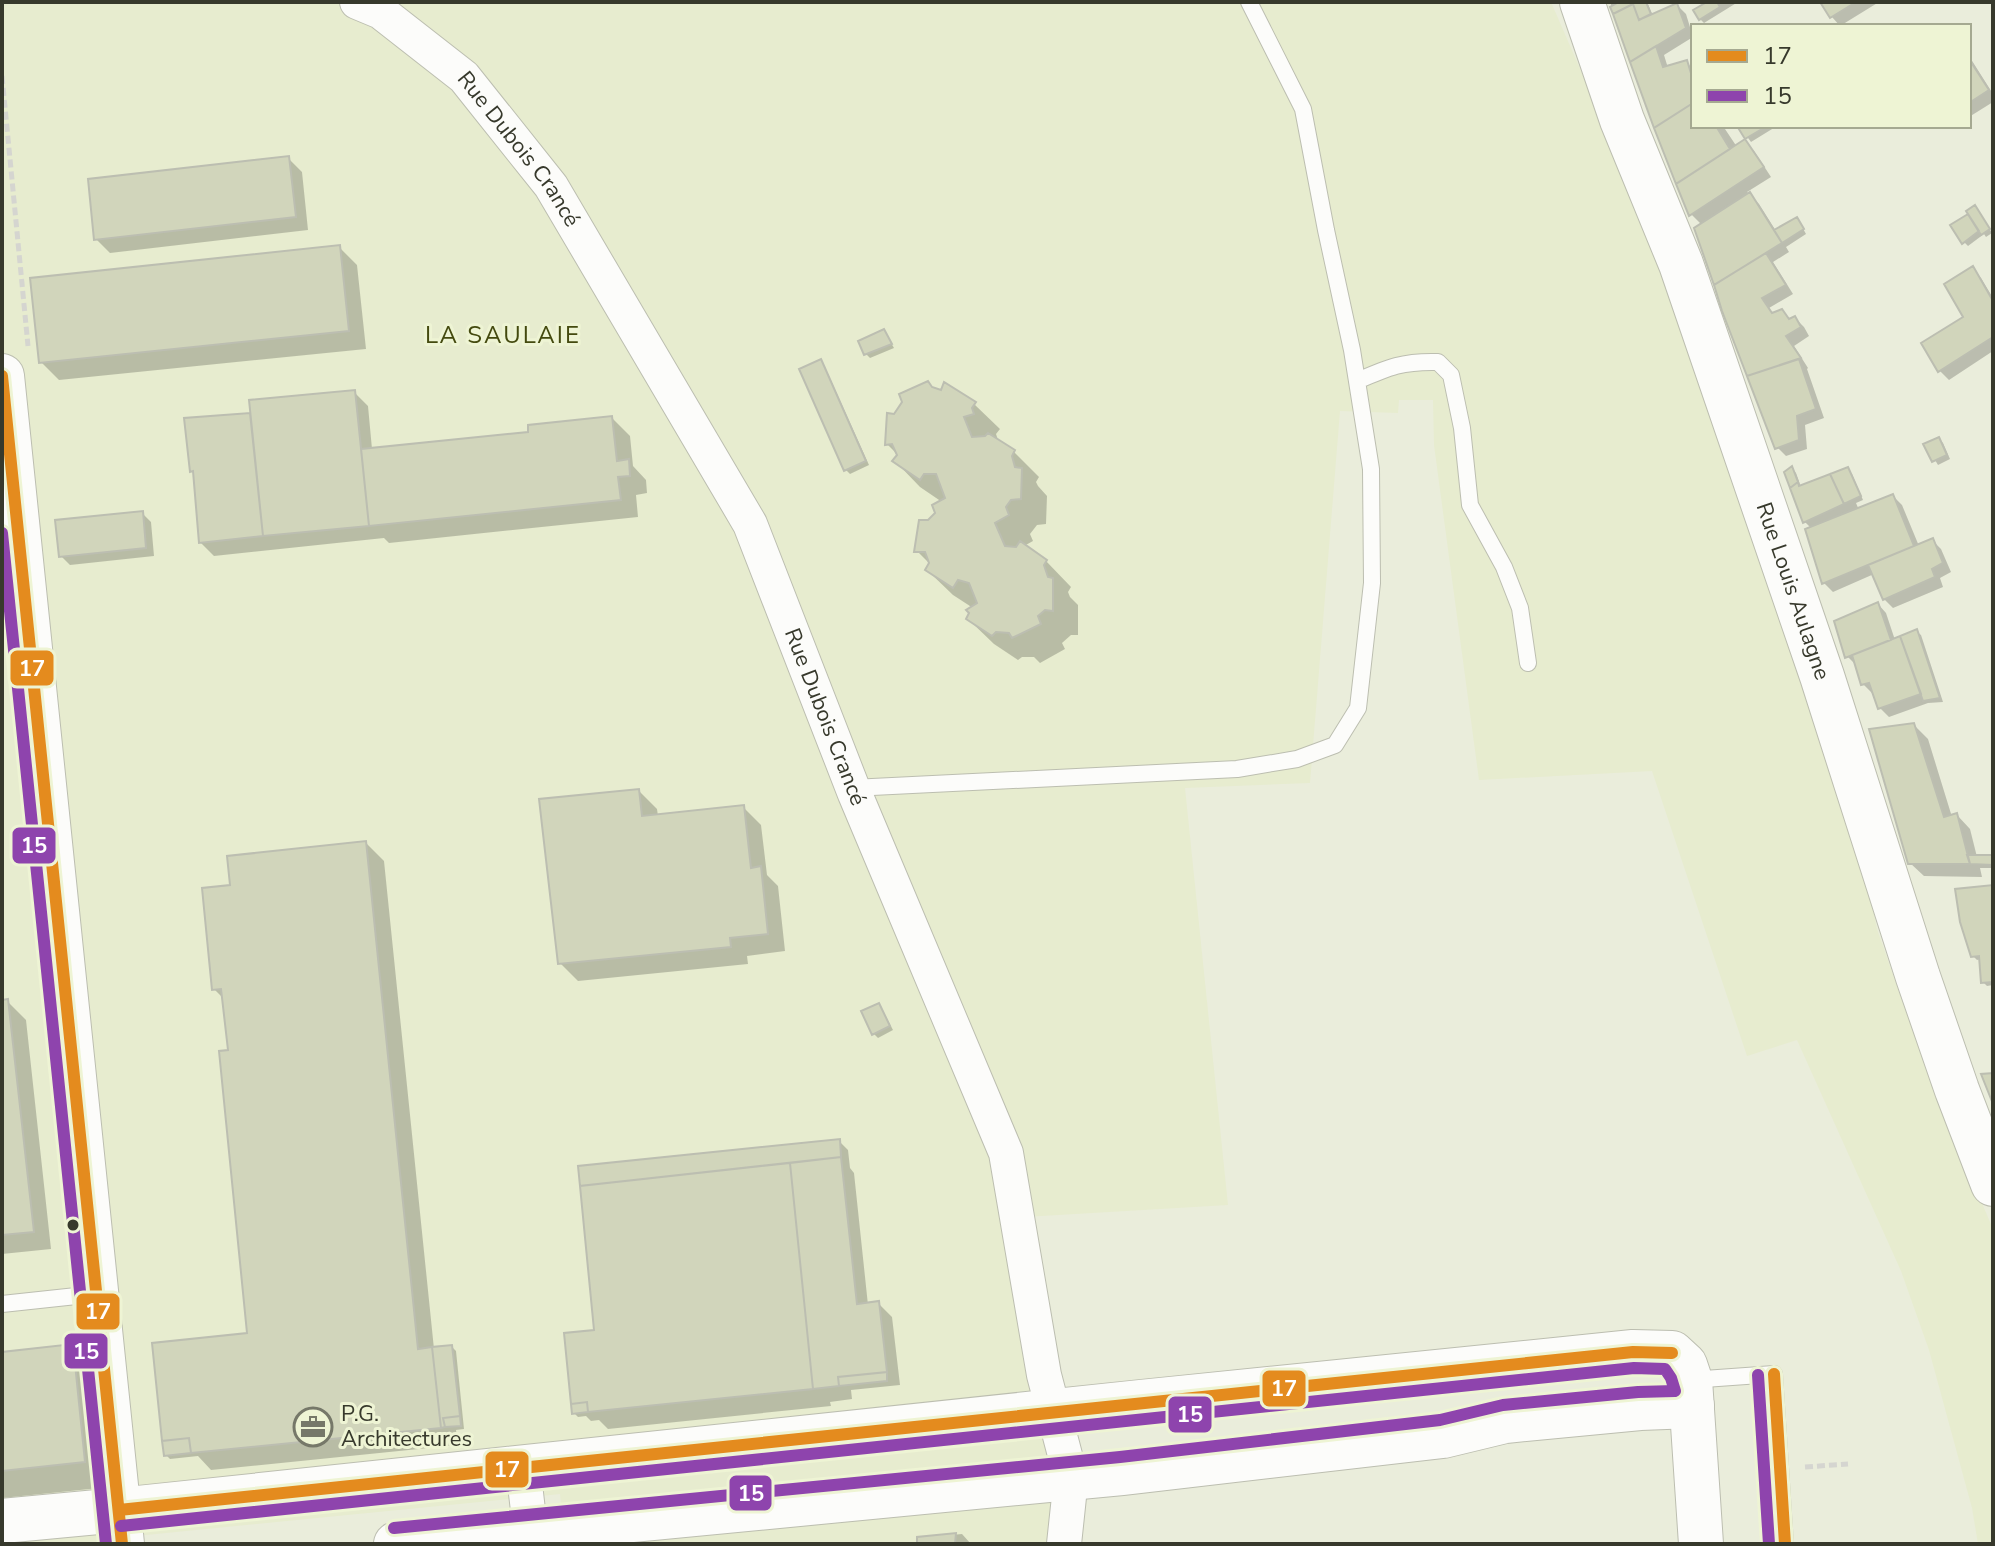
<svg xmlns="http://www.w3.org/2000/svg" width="1995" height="1546" viewBox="0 0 1995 1546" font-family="'Nunito Sans',sans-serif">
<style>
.built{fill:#e7eccf}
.shadow{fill:#0003}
.building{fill:#d1d5bb;stroke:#bcbeb1;stroke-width:2}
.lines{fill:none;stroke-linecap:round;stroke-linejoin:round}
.lane-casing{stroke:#bcbeb0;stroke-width:18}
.street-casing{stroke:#bcbeb0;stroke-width:36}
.secondary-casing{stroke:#bcbeb0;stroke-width:46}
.highway-casing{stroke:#bcbeb0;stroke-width:46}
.path{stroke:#d5d5d0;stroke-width:5;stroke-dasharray:8 4;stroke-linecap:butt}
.lane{stroke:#fcfcfa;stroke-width:16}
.street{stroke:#fcfcfa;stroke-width:34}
.secondary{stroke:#fcfcfa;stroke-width:44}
.highway{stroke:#fcfcfa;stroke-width:44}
.bus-1-casing{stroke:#eef4d4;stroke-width:18}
.bus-2-casing{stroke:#eef4d4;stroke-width:18}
.bus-1{stroke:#e48b1e;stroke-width:12}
.bus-2{stroke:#8e44ad;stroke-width:12}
.bus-dot{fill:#37392c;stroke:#eef4d4;stroke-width:3}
.labels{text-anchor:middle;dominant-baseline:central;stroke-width:6;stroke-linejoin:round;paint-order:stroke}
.street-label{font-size:22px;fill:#37392c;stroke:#eef4d4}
.poi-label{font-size:22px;fill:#37392c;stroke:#eef4d4;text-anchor:start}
.neighbourhood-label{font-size:24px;letter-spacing:2px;fill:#444a0f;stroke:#eef4d4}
.line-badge{stroke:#eef4d4;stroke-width:3}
.badge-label{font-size:22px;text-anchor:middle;font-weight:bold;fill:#fff}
</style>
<rect width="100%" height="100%" fill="#eaeddb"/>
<!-- built -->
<path class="built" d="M2,2H1551L1584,78L1642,229L1660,265L1864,866L1877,929L1930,1081L1993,1229V1544H1978L1972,1508L1929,1350L1901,1271L1797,1040L1747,1056L1652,771L1479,780L1434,445L1433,400H1399L1398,413L1340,411L1310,783L1185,788L1228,1205L1008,1218L1055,1452L1058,1544H565L560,1494L126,1537L127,1544H2Z"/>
<!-- shadow -->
<path class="shadow" d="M1610,2H1647L1653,16L1677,5L1686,14L1693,37L1664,55L1668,68L1686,62L1693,69V126H1723L1737,147L1745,142L1754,151L1771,177L1747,192L1759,204L1776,231L1800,223L1806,234L1786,247L1789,252L1773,262L1793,294L1769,308L1774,315L1781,311L1791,321L1795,318L1804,327L1809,336L1794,346L1808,368L1807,369L1824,418L1805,425L1807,449L1786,456L1777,447L1724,310L1696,229L1702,225L1691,214L1656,127Z
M1710,2H1738L1704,23L1700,19Z
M1822,2H1879L1840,26L1832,17Z
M1969,56L1993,94V102L1969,117Z
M1741,126H1777L1751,142L1740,127Z
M288,158L302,172L308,230L110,253L96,239Z
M1979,212L1992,233L1986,237L1984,234L1968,246L1964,242Z
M339,247L357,265L366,349L59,380L41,362Z
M1972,269L1981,278L1993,298V351L1949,380L1940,371L1924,344L1966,317Z
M884,331L894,348L870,358L866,354Z
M820,361L824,365L869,465L850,474L846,470L802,370Z
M934,390L974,404L1000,429L996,434L998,440L1014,452L1039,477L1036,482L1038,486L1047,496L1046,524L1037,525L1030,534L1033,541L1024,546L1046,561L1071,587L1068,592L1070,597L1078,605V635H1071L1062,643L1065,649L1040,663L1034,657H1022L1018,660L994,644L968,619L973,608L953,595L927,570L931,565L917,551L929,522L942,502L920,487L895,461L899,456L887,444L895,416Z
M354,392L368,406L372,449L531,433L612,418L630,436L633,466L646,480L647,493L636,495L638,517L389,543L384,538L214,556L200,542L195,474L192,471L187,420L252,414Z
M1939,439L1943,443L1950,459L1938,465L1926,445Z
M1792,469L1796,473L1801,487L1848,470L1852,474L1863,500L1856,503L1859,510L1893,496L1902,505L1919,546L1932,540L1941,549L1951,572L1940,578L1943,587L1893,608L1884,599L1874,574L1833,592L1824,583L1812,529L1805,522L1787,472Z
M142,513L151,522L154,556L70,565L61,556Z
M1878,604L1886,613L1895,640L1917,632L1921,635L1943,702L1928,703L1889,717L1880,708L1875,692L1872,693L1863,684L1856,665L1847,656Z
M1914,725L1928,739L1952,817L1957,815L1970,829L1977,857H1993V868H1980L1982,877L1924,876L1910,863Z
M639,791L657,809L658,816L743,807L761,825L767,875L778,886L785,951L747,956L748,964L578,981L560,963Z
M366,843L384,861L434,1349L452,1347L456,1351L464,1429L456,1430L458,1445L211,1470L198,1456L170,1459L166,1455L249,1335L230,1052L224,999L214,989Z
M1993,887V985L1987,986L1983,982L1981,959L1977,960L1973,956Z
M2,1002H8L26,1020L51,1249L2,1254Z
M882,1009L893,1030L878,1038L874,1034L864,1012Z
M839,1141L848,1150L850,1168L854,1173L868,1305L878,1303L892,1317L900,1385L851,1390L852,1399L830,1402L831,1406L608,1429L599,1420L591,1421L586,1416L578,1417L574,1413L597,1332L580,1168Z
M72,1346L97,1372L109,1487L2,1498V1354Z
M962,1534L971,1544H919V1538Z"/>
<!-- building -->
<path class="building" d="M1619,2H1646L1651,14L1639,20L1633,4L1613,14L1610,7Z
M1707,2H1717L1720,7L1699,20L1693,10Z
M1820,2H1856L1830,18Z
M1677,3L1686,28L1630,62L1613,14L1633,4L1639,20Z
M1656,46L1663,67L1687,60L1693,80V103L1654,128L1630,62Z
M1969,59L1989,90L1969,103Z
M1693,103V126H1716L1730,149L1676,184L1654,128Z
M1737,126H1767L1745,139Z
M1745,139L1764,167L1689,216L1676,184Z
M289,156L296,217L94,240L88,179Z
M1750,192L1782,243L1714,285L1694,228Z
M1975,205L1990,229L1981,235L1966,211Z
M1968,214L1979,231L1962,244L1950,225Z
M1797,217L1804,229L1782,243L1774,230Z
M340,245L349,331L39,363L30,278Z
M1766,253L1786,285L1762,298L1772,313L1782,309L1789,319L1795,316L1801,327L1786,336L1801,358L1747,376L1722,311L1714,285Z
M1973,266L1993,301V337L1938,372L1921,343L1963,317L1944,284Z
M884,329L892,344L864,355L858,341Z
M821,359L866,461L844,471L799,369Z
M1799,359L1816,409L1797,416L1799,440L1775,449L1747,376Z
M928,381L932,387L941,390L944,382L976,402L972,408L974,414L964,417L972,437L985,436L988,433L1015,450L1012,456L1015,467L1022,468L1021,499L1011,500L1006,507L1009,515L995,523L1005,546L1016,547L1020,541L1047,560L1044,565L1048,577L1053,578V611L1045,610L1038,616L1041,624L1012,638L1009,633L996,632L992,636L966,619L969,613L966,610L977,603L969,583L958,580L953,588L925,570L929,563L925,552H914L919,520H928L935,513L932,505L945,498L936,474H924L920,480L892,461L897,455L892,444L885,445L887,413L894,414L902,402L899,394Z
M355,390L369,526L263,536L249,400Z
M250,413L263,536L199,543L193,471L190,472L184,418Z
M612,416L617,461L629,459L630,476L618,477L621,500L369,526L361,449L528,432V425Z
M1939,437L1947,455L1932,462L1923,444Z
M1792,466L1798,482L1790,488L1784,472Z
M1848,467L1861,496L1844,504L1830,474Z
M1830,474L1844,504L1803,523L1790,488L1798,482L1799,486Z
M1893,494L1914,546L1822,584L1805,529Z
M143,511L146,548L59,557L55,520Z
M1933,538L1943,563L1932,569L1935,577L1883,600L1868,565Z
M1878,602L1891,640L1845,658L1834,621Z
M1917,629L1940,698L1923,701L1900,636Z
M1900,636L1921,694L1878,709L1869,683L1861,685L1852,655Z
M1914,723L1944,817L1957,813L1970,864H1908L1869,729Z
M639,789L642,816L744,805L751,868L761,866L768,934L730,938L731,947L558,964L539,799Z
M366,841L418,1349L432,1347L441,1428L191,1453L189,1438L162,1441L152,1343L247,1333L219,1051L228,1050L221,989L212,990L202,888L230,885L227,856Z
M1967,855H1993V865L1970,864Z
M1993,885V982L1981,983L1979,956L1971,957L1960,922L1955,889Z
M8,999L34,1232L2,1235V1000Z
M879,1003L890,1026L872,1035L861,1011Z
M1993,1073V1104L1981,1074Z
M840,1139L841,1157L580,1186L578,1166Z
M841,1157L857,1304L879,1301L887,1372L838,1377L839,1386L813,1389L790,1163Z
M790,1163L813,1389L588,1412L587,1402L571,1404L564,1333L594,1330L580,1186Z
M73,1344L85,1462L2,1471V1352Z
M452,1345L460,1416L443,1418L445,1427L441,1428L432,1347Z
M887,1372V1381L839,1386L838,1377Z
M587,1402L588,1412L572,1414L571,1404Z
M460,1416L461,1426L445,1427L443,1418Z
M189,1438L191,1453L164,1456L162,1441Z
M956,1533L955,1544H917V1537Z"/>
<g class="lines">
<defs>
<path id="lane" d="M1357,381C1389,367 1403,361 1438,362L1451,375L1462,428L1470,505L1504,567L1520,608L1528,663
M852,788L1237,769L1297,759L1335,745L1358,708L1372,583L1371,469L1352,350L1326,230L1303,109L1249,2
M2,1304L95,1294
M1690,1380L1774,1374L1785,1544"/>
<g id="street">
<path id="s1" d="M357,2L381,12L464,77L551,186L750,524L855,794L1006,1153L1044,1375L1071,1478L1064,1544"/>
<path d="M523,1468L532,1544"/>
</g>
<g id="secondary">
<path id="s2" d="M1582,2L1622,120L1681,264L1822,676L1918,977L1957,1090L1993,1184"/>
<path d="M2,376L122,1544"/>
<path d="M119,1510L1141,1402L1633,1352L1672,1353L1685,1365L1690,1380L1701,1544"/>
<path d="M396,1544L487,1534L1122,1473L1443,1436L1505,1421L1640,1408L1692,1406"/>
</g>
<path id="highway" d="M2,1521L119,1510"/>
</defs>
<!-- lane casing -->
<use href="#lane" class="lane-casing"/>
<!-- street casing -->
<use href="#street" class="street-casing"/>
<!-- secondary casing -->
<use href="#secondary" class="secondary-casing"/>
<!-- highway casing -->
<use href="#highway" class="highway-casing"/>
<!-- path -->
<path class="path" d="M2,76L28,346
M1805,1467L1848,1464"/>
<!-- lane -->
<use href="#lane" class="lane"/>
<!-- street -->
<use href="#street" class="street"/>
<!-- secondary -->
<use href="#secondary" class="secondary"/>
<!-- highway -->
<use href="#highway" class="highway"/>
<defs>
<path id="bus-1" d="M2,376L122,1544
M1774,1374L1785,1544
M119,1510L1633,1352L1672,1353"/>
<path id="bus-2" d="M2,533L106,1544
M1758,1375L1769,1544
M121,1526L1634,1368L1665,1369L1671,1378L1675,1391L1638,1392L1503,1405L1440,1420L1120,1457L394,1528"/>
</defs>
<!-- bus-1 casing -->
<use href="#bus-1" class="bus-1-casing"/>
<!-- bus-2 casing -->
<use href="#bus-2" class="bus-2-casing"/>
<!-- bus-1 -->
<use href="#bus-1" class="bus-1"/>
<!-- bus-2 -->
<use href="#bus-2" class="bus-2"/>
</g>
<!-- icons -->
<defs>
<symbol id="office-ring" viewBox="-11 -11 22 22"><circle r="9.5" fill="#eef4d4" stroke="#767869" stroke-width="1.5"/><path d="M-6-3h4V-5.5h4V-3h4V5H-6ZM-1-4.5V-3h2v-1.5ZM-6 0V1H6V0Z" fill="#767869"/></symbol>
</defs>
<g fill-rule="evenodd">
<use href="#office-ring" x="291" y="1405" width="44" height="44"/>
</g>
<!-- markers -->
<circle class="bus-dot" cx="73" cy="1225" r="7"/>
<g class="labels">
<!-- street labels -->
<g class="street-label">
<text stroke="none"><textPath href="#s1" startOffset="222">Rue Dubois Crancé</textPath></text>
<text stroke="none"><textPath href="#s2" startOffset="626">Rue Louis Aulagne</textPath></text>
<text stroke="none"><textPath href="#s1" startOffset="870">Rue Dubois Crancé</textPath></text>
</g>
<!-- poi labels -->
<g class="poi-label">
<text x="341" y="1414">P.G.<tspan x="341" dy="25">Architectures</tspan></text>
</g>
<!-- neighbourhood labels -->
<g class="neighbourhood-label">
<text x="503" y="335">LA SAULAIE</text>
</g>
</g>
<g class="line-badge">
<rect x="9" y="649" width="46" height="38" rx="8" fill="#e48b1e"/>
<rect x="11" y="826" width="46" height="39" rx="8" fill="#8e44ad"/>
<rect x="75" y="1292" width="46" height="39" rx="8" fill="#e48b1e"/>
<rect x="63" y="1332" width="46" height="38" rx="8" fill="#8e44ad"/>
<rect x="1261" y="1369" width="46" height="39" rx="8" fill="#e48b1e"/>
<rect x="1167" y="1395" width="46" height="39" rx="8" fill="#8e44ad"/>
<rect x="484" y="1450" width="46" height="39" rx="8" fill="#e48b1e"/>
<rect x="728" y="1474" width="45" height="38" rx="8" fill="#8e44ad"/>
</g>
<g class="badge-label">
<text x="32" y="676">17</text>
<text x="34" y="853">15</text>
<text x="98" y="1319">17</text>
<text x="86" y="1359">15</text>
<text x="1284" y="1396">17</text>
<text x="1190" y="1422">15</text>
<text x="507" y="1477">17</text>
<text x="751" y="1501">15</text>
</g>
<!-- border -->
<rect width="1995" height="1546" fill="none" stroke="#37392c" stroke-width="8"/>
<!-- legend -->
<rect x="1691" y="24" width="280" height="104" fill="#eef4d4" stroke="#a5a991" stroke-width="2"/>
<rect x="1707" y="50" width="40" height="12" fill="#e48b1e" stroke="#a5a991" stroke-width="2"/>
<text x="1763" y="64" font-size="24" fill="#37392c">17</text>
<rect x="1707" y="90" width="40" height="12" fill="#8e44ad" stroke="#a5a991" stroke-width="2"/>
<text x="1763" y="104" font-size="24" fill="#37392c">15</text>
</svg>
